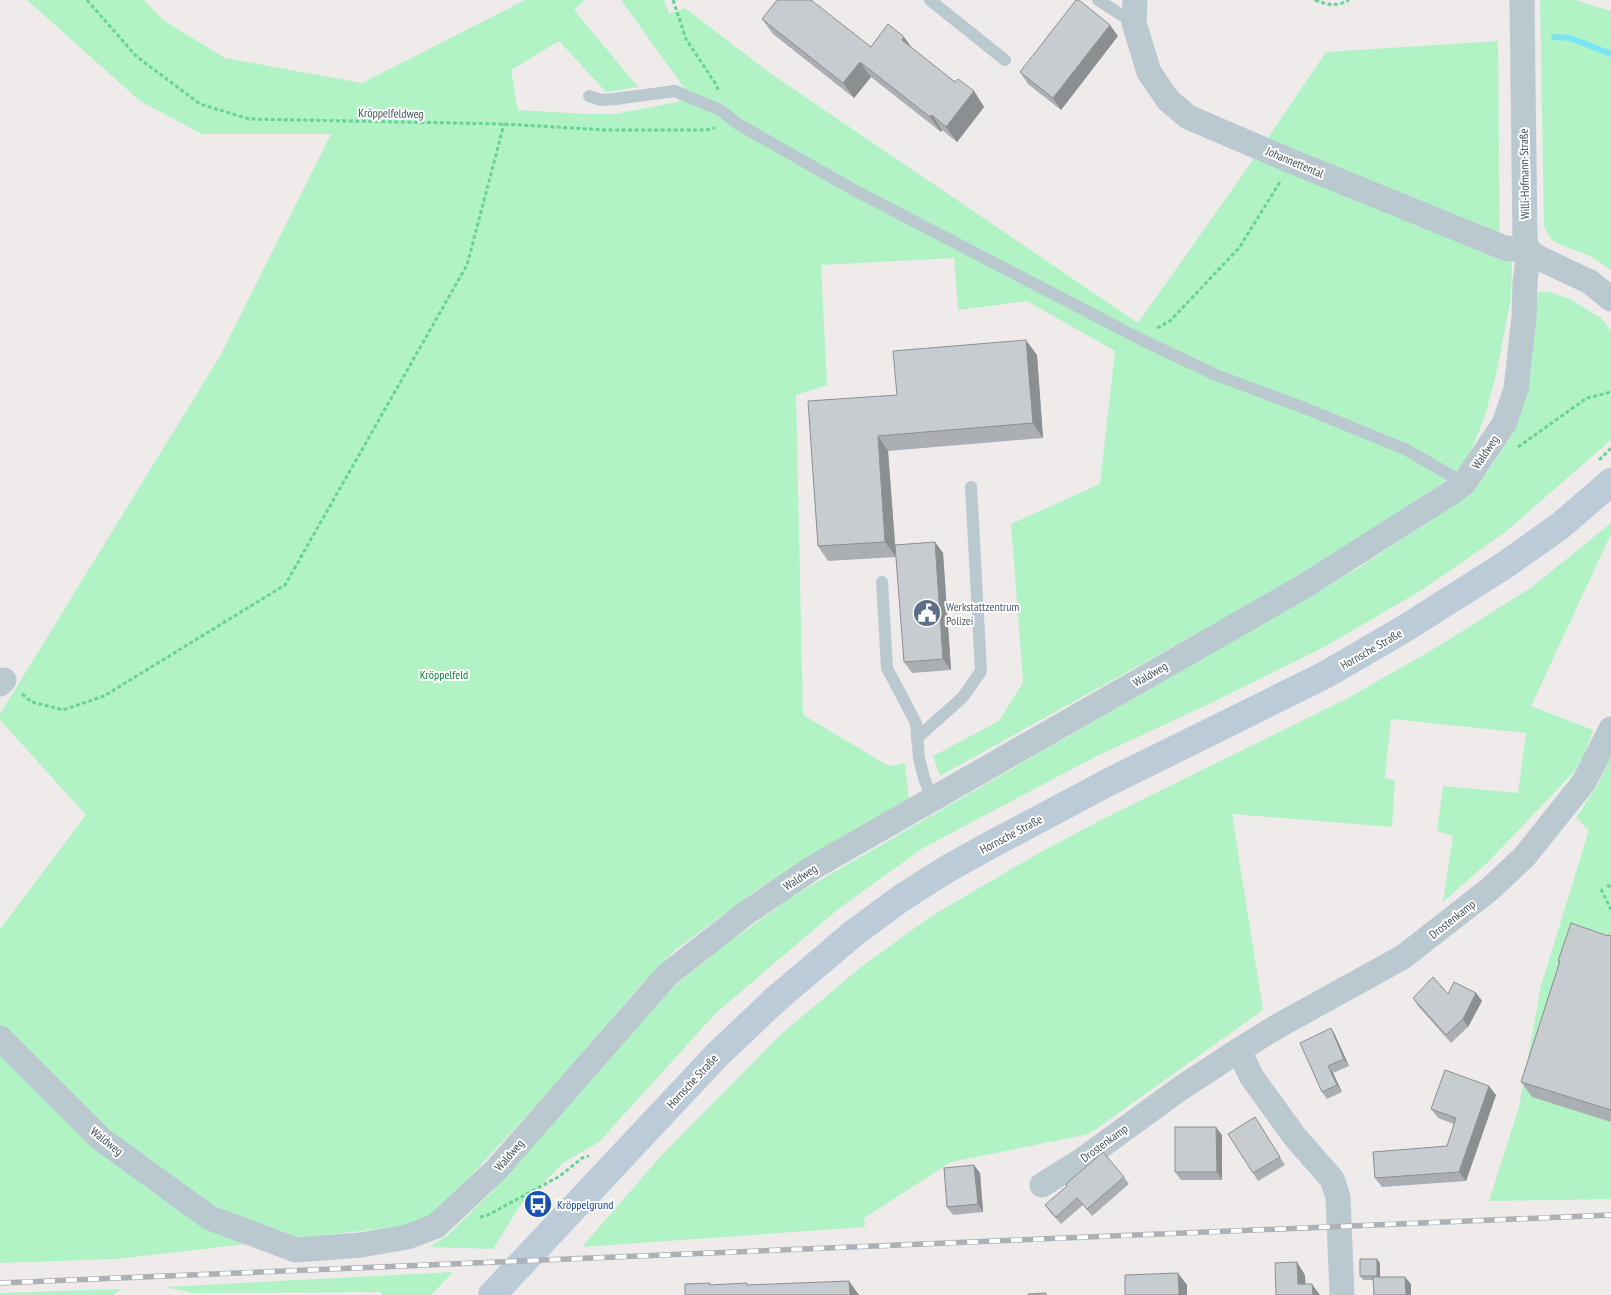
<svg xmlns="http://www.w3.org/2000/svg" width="1611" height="1295" viewBox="0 0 1611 1295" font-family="'PT Sans Narrow',sans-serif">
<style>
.green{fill:#b2f3c6}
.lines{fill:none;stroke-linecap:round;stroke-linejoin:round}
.stream{stroke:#7ae6f5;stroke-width:6}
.path{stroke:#67d495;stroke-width:3;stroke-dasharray:4 2.5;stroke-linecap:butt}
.lane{stroke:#bac8d0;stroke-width:12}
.street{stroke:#bac8d0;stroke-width:25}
.secondary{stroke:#bbcbd7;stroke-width:28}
.rail-casing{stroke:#adb1b7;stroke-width:5.5}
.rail{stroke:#fff;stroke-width:4;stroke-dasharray:11;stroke-linecap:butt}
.wall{fill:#abafb4}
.shaded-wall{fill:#8b8f92}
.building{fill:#c7ccd1;stroke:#8b8f92}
.labels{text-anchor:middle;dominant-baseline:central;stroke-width:4;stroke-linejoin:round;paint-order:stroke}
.street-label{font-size:12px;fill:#42515a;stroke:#fff}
.service-label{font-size:12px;fill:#4e5e75;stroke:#fff;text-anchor:start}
.park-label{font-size:12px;fill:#0c823d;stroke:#fff}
.transit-label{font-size:12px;fill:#164399;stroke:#fff;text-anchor:start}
</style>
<rect width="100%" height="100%" fill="#efebeb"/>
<!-- green -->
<path class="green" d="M27,0H144L163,20L225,58L362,83L525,0H585L574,10L638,87L606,92L559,41L511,70L518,110L587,114H615L678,102L685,89L621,0H664L669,14L685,8L770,73L1138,323L1253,160L1326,52L1498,41L1500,256L1512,262L1511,298L1496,375L1484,419L1469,455L1454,474L1437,487L1298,577L940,776L933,756L999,721L1023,682L1011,524L1100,484L1115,351L1027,301L958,310L954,258L821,265L827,385L796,395L803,715L889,766L905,763L909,799L759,888L674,951L640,986L549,1091L467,1180L432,1215L404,1226L116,1259L0,1263V929L86,815L0,720V714L220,356L331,134H202L140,101Z
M1540,0H1575L1611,11V270L1590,256L1556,243L1550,238L1544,226Z
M1539,292H1550L1570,299L1601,318L1611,331V440L1504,533L1422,590L1326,646L1209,704L1097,756L923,848L837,910L716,1013L599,1142L563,1163L520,1206L493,1249L430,1247L448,1235L491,1193L667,992L720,949L793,896L1360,567L1434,518L1486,473L1511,437L1525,393L1533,304Z
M1611,523V534L1531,706L1593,730L1585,753L1574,772L1488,862L1443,902L1453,836L1437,831L1443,786L1518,793L1526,733L1391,719L1385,778L1395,781L1392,827L1232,814L1263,1010L1089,1134L951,1162L864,1218L865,1227L582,1247L660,1157L780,1035L861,967L930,917L1039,853L1101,820L1348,698L1437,647L1532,587Z
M1611,754V1199L1489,1201L1519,1107L1541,986L1589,830L1576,818L1599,783Z
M453,1272L431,1295H381V1292L194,1293L165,1287Z
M122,1289L113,1295H0V1293Z"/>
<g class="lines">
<!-- stream -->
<path class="stream" d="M1554,37L1570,38L1611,54"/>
<!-- path -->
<path class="path" d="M87,0L136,56L200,104L249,119L504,124L606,130H706L715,128
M673,0L686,39L717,86L718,90
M1315,0C1328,5 1336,7 1349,0
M1157,328L1170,321L1239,248L1280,182
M1518,447L1587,398L1611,392
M1599,460L1611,448
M22,694L32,702L63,710L104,696L285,585L467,265L504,124
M1607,885L1611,887
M1601,889L1611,910
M480,1217L486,1216L560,1176L582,1158L589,1156"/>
<!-- lane -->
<path class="lane" d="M930,0L1005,60
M1098,0L1134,23
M589,96L601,100L615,99L675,91L720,110L738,124L854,190L1142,340L1216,375L1302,407L1405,449L1464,483
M882,582L887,668L916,723L919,758L924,778L932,799
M917,738L963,697L981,671L971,487"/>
<!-- street -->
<path class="street" d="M1522,0L1525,242L1529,251L1539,258L1590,282L1611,299
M0,684L4,680
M0,1038L101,1139L210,1218L296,1250L361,1245L407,1237L436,1226L496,1170L667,975L746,913L814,867L1303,587L1454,491L1464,483L1504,424L1516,389L1524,317L1525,282L1529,251L1505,248L1293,162L1188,117L1168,100L1149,72L1134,23L1135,0
M1042,1185L1082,1160L1181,1088L1239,1050
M1342,1295L1338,1197L1332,1179L1295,1137L1251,1076L1239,1050L1278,1026L1403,957L1490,889L1525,856L1584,782L1611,729"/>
<!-- secondary -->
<path class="secondary" d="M492,1295L716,1056L776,999L854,933L900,899L947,869L994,843L1107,783L1325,675L1404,629L1505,565L1560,526L1611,482"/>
<defs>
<path id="rail" d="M0,1283L1611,1215"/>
</defs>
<!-- rail casing -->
<use href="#rail" class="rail-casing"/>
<!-- rail -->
<use href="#rail" class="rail"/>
</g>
<!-- wall -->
<path class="wall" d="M762,19L871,47L912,49L955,82L974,91L984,107L957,142L942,130L941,132L871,77L854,98L773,34Z
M1118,36L1061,110L1028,84L1020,72Z
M1037,355L1043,438L888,451L896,557L828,561L818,546L897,395Z
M935,542L943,553L951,670L912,673L904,662Z
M1608,936H1611V1122L1532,1097L1521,1082L1559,963L1558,961Z
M1476,993L1482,1001L1468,1027L1451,1043L1418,1006L1413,998L1448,994Z
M1331,1028L1335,1035L1349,1066L1333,1073L1342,1092L1327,1099L1322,1092Z
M1496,1095L1466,1181L1382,1187L1375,1178L1447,1146L1454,1124L1438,1118L1431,1109Z
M1260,1125L1285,1165L1258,1181L1253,1173Z
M1222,1135V1180H1181L1175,1172Z
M980,1173L983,1212L953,1215L947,1207Z
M1124,1177L1129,1184L1092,1216L1083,1205L1061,1224L1050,1212L1045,1205Z
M1380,1263V1277L1411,1284V1295H1374L1373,1280H1363L1360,1276Z"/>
<!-- shaded-wall -->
<path class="shaded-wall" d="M1110,25L1118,36L1061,110L1053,98Z
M904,37L915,52L902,40Z
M860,62L871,77L854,98L843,83Z
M974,91L984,107L957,142L946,127Z
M932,115L942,130L941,132L930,117Z
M1026,340L1037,355L1043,438L1033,423Z
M878,436L888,451L896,557L885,542Z
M935,542L943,553L951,670L943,659Z
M1476,993L1482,1001L1468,1027L1463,1019Z
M1331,1028L1335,1035L1349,1066L1344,1059Z
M1328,1066L1333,1073L1342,1092L1337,1085Z
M1489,1086L1496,1095L1466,1181L1459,1172Z
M1216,1127L1222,1135V1180L1217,1172Z
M974,1165L980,1173L983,1212L978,1204Z
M1377,1259L1380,1263V1280L1377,1276Z
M1297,1262L1305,1275L1306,1295L1298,1284Z
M1178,1273L1187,1285V1295H1179Z
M1405,1277L1411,1284V1295H1406Z
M849,1281L859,1295H850Z
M1312,1284L1320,1295H1313Z"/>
<!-- building -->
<path class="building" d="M777,0H811L871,47L888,24L904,37L902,40L955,82L958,79L974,91L946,127L932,115L930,117L860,62L843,83L762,19Z
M1076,0H1079L1110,25L1053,98L1020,72Z
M1026,340L1033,423L878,436L885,542L818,546L808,401L897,395L893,351Z
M935,542L943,659L904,662L895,545Z
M1571,923L1608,936V935L1611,936V1110L1521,1082L1560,961H1558Z
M1433,977L1448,994L1454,982L1476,993L1463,1019L1446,1035L1413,998Z
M1331,1028L1344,1059L1328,1066L1337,1085L1322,1092L1300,1043Z
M1445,1070L1489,1086L1459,1172L1375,1178L1373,1152L1447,1146L1456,1118L1431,1109Z
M1255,1117L1280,1157L1253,1173L1228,1134Z
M1175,1127H1216L1217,1172H1175Z
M1103,1152L1124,1177L1087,1209L1077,1198L1056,1217L1045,1205L1067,1186L1066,1184Z
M974,1165L978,1204L947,1207L944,1168Z
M1360,1259H1377V1276H1360Z
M1297,1262L1298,1284H1312L1313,1295H1276L1275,1263Z
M1178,1273L1179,1295H1125V1275Z
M1373,1277H1405L1406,1295H1374Z
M849,1281L850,1295H685V1284L710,1283V1285L747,1283V1285Z
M1046,1293V1295H1028V1294Z"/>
<!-- icons -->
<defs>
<symbol id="civic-disc" viewBox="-11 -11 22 22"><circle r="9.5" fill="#5c6f8a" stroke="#fff"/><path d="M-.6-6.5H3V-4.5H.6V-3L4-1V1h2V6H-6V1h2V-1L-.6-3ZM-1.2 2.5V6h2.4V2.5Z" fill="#fff"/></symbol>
<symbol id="bus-disc" viewBox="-11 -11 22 22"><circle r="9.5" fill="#1a4fb4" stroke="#fff"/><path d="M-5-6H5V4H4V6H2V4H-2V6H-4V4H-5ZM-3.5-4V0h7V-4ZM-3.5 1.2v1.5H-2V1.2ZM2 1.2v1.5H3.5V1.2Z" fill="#fff"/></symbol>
</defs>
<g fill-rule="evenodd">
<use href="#civic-disc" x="911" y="597" width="32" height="32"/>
<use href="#bus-disc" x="522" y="1188" width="32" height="32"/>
</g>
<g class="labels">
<!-- street labels -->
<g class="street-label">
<text transform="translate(391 113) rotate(1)">Kröppelfeldweg</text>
<text transform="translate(1295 162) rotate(23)">Johannettental</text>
<text transform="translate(1524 174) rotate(-91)">Willi-Hofmann-Straße</text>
<text transform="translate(1485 452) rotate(-56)">Waldweg</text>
<text transform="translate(1371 649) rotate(-30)">Hornsche Straße</text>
<text transform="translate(1150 674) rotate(-30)">Waldweg</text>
<text transform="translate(1011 834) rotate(-28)">Hornsche Straße</text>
<text transform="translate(800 877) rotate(-33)">Waldweg</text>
<text transform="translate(1452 919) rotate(-38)">Drostenkamp</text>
<text transform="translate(692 1081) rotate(-47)">Hornsche Straße</text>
<text transform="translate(107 1141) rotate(39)">Waldweg</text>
<text transform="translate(1104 1143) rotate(-36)">Drostenkamp</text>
<text transform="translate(509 1155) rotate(-49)">Waldweg</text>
</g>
<!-- service labels -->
<g class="service-label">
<text x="946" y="606">Werkstattzentrum<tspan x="946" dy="14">Polizei</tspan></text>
</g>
<!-- park labels -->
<g class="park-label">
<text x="444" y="674">Kröppelfeld</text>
</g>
<!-- transit labels -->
<g class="transit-label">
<text x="557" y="1204">Kröppelgrund</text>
</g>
</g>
</svg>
